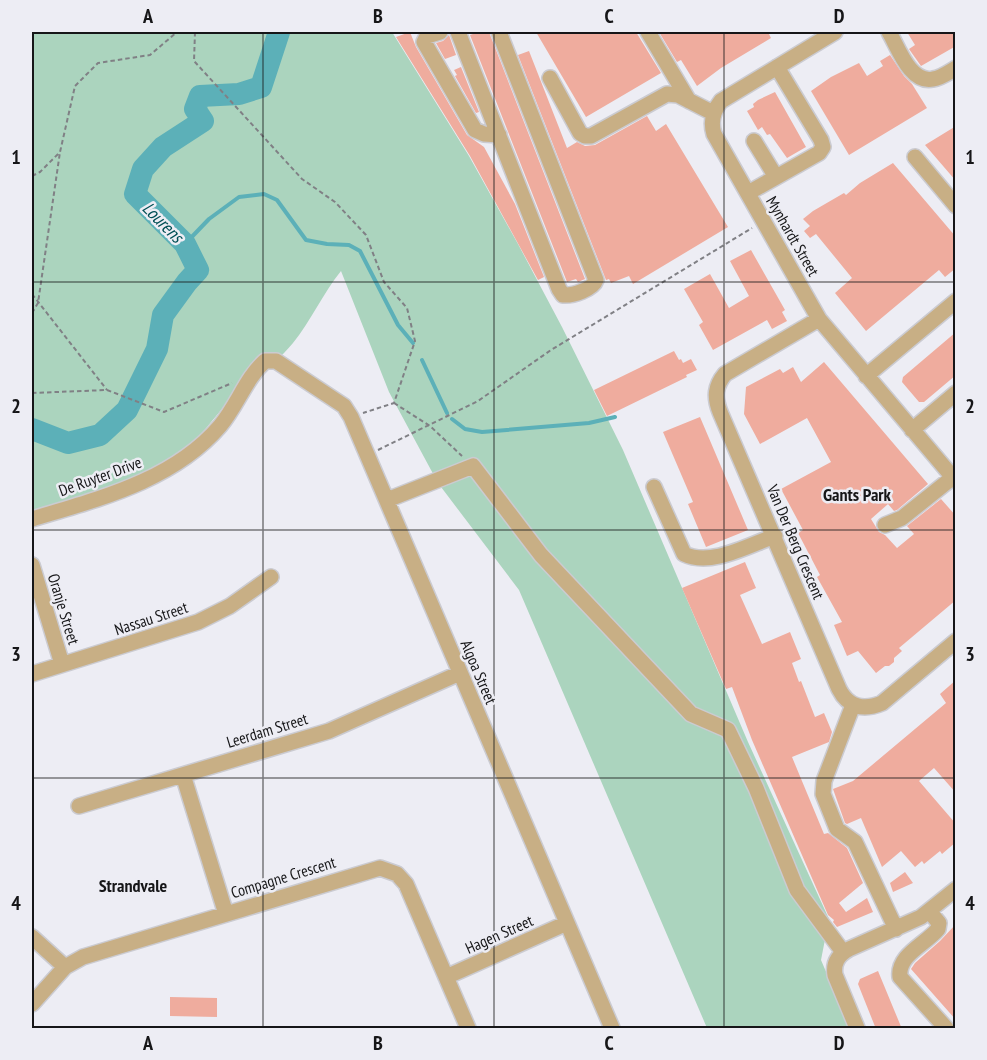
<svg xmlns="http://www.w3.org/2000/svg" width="987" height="1060" viewBox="0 0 987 1060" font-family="'PT Sans Narrow',sans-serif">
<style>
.green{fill:#abd4be}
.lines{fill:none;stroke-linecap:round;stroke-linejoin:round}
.stream{stroke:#5cb0b8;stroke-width:4}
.river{stroke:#5cb0b8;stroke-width:22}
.building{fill:#efac9e}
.minor-casing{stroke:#cbcbd1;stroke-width:18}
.path{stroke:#808085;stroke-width:2;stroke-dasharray:4.5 3;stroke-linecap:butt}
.minor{stroke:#c8af85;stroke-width:15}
.grid{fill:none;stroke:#161618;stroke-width:1.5;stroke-opacity:0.55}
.labels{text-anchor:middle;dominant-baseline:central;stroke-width:5;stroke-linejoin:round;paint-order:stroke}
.street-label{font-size:16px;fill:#161618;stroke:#ededf4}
.water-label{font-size:18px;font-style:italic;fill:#004f55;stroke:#ededf4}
.neighbourhood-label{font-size:18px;font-weight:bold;fill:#161618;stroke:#ededf4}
.neatline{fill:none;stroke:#161618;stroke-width:2}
.grid-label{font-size:20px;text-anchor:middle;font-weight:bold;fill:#161618}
</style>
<rect width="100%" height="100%" fill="#ededf4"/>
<!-- green -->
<path class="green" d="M32,32H392L469,156L518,244L562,327L623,450L748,742L829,919L821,960L850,1028H707L519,590L438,483L389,392L341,271C323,293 311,321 293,343C275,365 251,380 231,399C219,411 210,425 198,437C151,478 90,494 32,512Z"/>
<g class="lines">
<!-- stream -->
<path class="stream" d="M185,244L209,219L239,197L264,194L277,200L306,240L327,244L349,245L360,251L398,325L413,343
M422,360L447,413
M452,419L465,429L482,432L589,423L615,417"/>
<!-- river -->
<path class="river" d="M32,429L68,443L100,435L127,410L157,349L163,315L187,282L198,270L185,244L135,194L143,169L163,147L203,121L195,109L200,96L239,94L261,87L279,32"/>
</g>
<!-- building -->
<path class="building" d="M410,32L416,47L467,135L484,147L515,204L544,277L538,280L470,156L396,37Z
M479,32H489L585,279L578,282L576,279L567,282L470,35Z
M536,32H636L661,73L586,117Z
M659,32H768L771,38L721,68L697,86L681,60L677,62Z
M907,32H956V46L921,66L909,49L915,45Z
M449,35L456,55L445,59L436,43L443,41Z
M529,51L567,148L577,142L585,146L595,145L647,116L656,131L666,124L728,227L633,284L629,276L611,283L609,279L606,280L518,55Z
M890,55L904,76L912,84L927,108L849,155L811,91L831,77L859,63L867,76L883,66L880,61Z
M461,67L479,112L476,113L455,76L457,75L454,70Z
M775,92L806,147L787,158L770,134L767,135L762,127L758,130L747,111L754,107L753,104L758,100Z
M956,126V181L925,145Z
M893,163L956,237V268L945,277L939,270L866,331L835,293L852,278L816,234L810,238L804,231L810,226L803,219L813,211L844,193L846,195L860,183Z
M751,250L785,310L782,312L787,321L772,329L767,320L713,350L699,325L703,322L684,289L710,274L729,308L749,296L730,261Z
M956,332V375L924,402H919L902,382L903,377Z
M674,351L679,360L681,359L683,363L691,359L697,370L686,375L687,377L607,416L594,390Z
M824,362L928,484L897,510L894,511L888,504L871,519L879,532L885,535L897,548L914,534L907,526L941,499L956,516V600L899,648L902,651L894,658V662L889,666H885L876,673L858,651L847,656L834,625L842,622L817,577L820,575L798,533L803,530L781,489L831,462L807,418L760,444L744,414L746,387L780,369L783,373L793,367L801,382Z
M700,417L748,530L706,547L688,504L693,502L663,432Z
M745,562L756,588L740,595L762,644L790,632L801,659L792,663L799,682L801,681L815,717L824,713L832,732L829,742L792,757L824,834L828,833L847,848L863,883L839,903L846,912L867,898L873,912L837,927L833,922L834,920L828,915L752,740L732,687L726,689L682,588Z
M956,680V793L934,768L919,781L956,824V842L942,854L940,851L924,864L922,861L915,867L901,851L882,867L861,818L847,824L845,823L833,789L853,781L946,703L940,694Z
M905,872L913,883L893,892L890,883Z
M956,924V1020L911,969L915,963L940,941Z
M878,971L902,1029H876L858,984L860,979Z
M170,997L217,998V1017L170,1016Z"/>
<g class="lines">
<defs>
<path id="minor" d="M440,32L427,36L424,42L475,130L484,134L499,135
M458,32L559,289L563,295C573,296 593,289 596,280L499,32
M648,32L689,101
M835,32L721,101C713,111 710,121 714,134L819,319L956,481
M889,32C898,47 910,84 933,79C941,78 949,72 956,68
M550,78L580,133L585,136H591L667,94L678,95L713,113
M754,141L776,177
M915,157L956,206
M748,193L819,153L823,147L821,140L777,67
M819,319L725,374C715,386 714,397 720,412L839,689C848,707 863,711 882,703L956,641
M866,376L956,301
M912,430L956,393
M654,487L684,554C711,567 749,545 775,536
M387,500L473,466L541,555L691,714L728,730L756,788L797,890L843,952
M32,519C98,499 173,481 220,426C237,406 246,378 265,361H276L344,406L351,417L612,1028
M885,525L902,518L952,478
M32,565L62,664
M32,674L198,622L230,606L271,577
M853,705L824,781L823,794L837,829L855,842L896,929
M183,775L226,914
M79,806L329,731L460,673
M929,911L939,923L938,929C926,944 897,955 900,977L946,1028
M32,937L65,967
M446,977L567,923
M32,1004L65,967L83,957L380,868L397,874L406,884L468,1028
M857,1028L835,975C833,963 838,955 849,949L921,917L956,889"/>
</defs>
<!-- minor casing -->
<use href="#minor" class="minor-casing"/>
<!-- path -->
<path class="path" d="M195,32L194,61L302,179L335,202L366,235L384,282L407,308L415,341L394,403L363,413
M32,176L40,172L60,152L75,86L98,63L150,55L177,32
M32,294L107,390
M32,313L38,303L60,152
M32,393L107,390L164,412L232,383
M394,403L430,426L462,456
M378,450L478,401L551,350L752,228"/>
<!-- minor -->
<use href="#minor" class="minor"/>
</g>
<!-- grid -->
<path class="grid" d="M263,32V1028M494,32V1028M724,32V1028M32,282H956M32,530H956M32,778H956"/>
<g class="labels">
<!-- street labels -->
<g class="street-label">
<text transform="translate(793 236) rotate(60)">Mynhardt Street</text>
<text transform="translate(100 476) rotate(-20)">De Ruyter Drive</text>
<text transform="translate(796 542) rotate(67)">Van Der Berg Crescent</text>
<text transform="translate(64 609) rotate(73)">Oranje Street</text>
<text transform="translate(151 618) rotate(-18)">Nassau Street</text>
<text transform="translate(479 672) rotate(67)">Algoa Street</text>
<text transform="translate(267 730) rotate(-17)">Leerdam Street</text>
<text transform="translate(283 877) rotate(-17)">Compagne Crescent</text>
<text transform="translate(499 934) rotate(-24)">Hagen Street</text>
</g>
<!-- water labels -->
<g class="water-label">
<text transform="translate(163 222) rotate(45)">Lourens</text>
</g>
<!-- neighbourhood labels -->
<g class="neighbourhood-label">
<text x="857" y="494">Gants Park</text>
<text x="133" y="885">Strandvale</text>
</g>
</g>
<!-- border -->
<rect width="987" height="1060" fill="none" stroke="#ededf4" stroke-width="66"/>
<rect x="33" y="33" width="921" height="994" class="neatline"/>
<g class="grid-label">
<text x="148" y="23">A</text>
<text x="378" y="23">B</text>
<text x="609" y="23">C</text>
<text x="839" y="23">D</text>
<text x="16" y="164">1</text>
<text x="970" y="164">1</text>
<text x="16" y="413">2</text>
<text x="970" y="413">2</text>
<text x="16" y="661">3</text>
<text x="970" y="661">3</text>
<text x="16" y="910">4</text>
<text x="970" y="910">4</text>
<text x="148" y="1050">A</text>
<text x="378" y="1050">B</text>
<text x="609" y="1050">C</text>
<text x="839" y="1050">D</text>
</g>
</svg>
